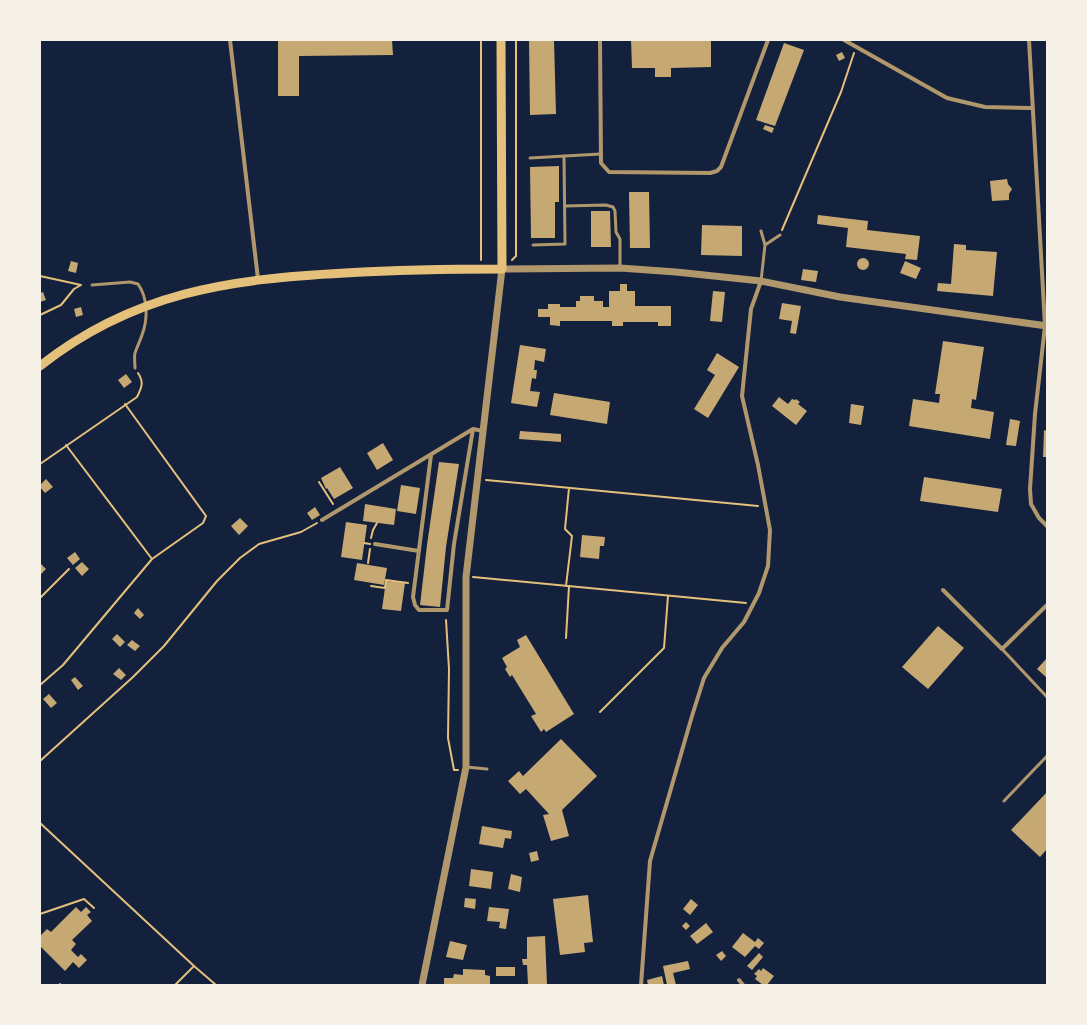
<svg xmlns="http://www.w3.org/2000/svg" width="1087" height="1025" viewBox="0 0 1087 1025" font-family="Roboto,sans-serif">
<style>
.building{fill:#c6a872}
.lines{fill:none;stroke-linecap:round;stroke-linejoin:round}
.path{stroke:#e5c07b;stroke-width:2}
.service{stroke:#b1986c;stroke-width:3}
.minor{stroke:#b1986c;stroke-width:4}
.tertiary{stroke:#b1986c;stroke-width:7}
.primary{stroke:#e5c07b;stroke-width:9}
</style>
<rect width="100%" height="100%" fill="#14213d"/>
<!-- building -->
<path class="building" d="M278,40H392L393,55L299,56V96H278Z
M529,40H554L556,114L530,115Z
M631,40H711V67L671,68V77H655V68H632Z
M784,43L804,50L775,126L756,120Z
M842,52L845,58L839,61L836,55Z
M765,125L774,128L772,133L763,129Z
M559,166V202H555V238H531L530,167Z
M1007,179L1008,184L1012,189L1009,194V200L992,201L990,181Z
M629,192H649L650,248H630Z
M591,211H610L611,247H591Z
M818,215L868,221L867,230L920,236L917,260L905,259L906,254L846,247L848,228L817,224Z
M702,225L742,226V256L701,255Z
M954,244L966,245V250L997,252L993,296L937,291L938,283L951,284Z
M857 264a6 6 0 1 1 12 0a6 6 0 1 1-12 0Z
M71,261L78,263L76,273L68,271Z
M905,261L921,268L916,279L900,273Z
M803,269L818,271L816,282L801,280Z
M620,284H627V291H635V306H671V326H658V322H623V326H612V321H560V326L550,325V317H538V309H548V304H560V307H576V301H580V296H594V301H603V307H609V291H620Z
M713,291L725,292L722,322L710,321Z
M43,292L46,300L40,302V293Z
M782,303L801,306L796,334L790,333L792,321L779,319Z
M81,307L83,315L76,317L74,309Z
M943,341L984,347L976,400L972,399L971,408L994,412L990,439L909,426L913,399L939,403L940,394H935Z
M520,345L546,349L544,362L535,360L534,370H537L536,379L532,378L530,391L540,392L537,407L511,403Z
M717,353L739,367L708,418L694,409L715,375L707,370Z
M126,374L132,382L124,388L118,380Z
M554,393L610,402L607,424L550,415Z
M779,397L788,404L792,399L795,400L796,399L800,402L798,404L807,411L796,425L772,406Z
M851,404L864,406L861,425L849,423Z
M1010,419L1020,421L1016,446L1006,445Z
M1044,430L1047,431V457H1043Z
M520,431L561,434V442L519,439Z
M383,443L393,460L377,470L367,453Z
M439,462L459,464L446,547L440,607L420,605L427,545Z
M340,467L353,488L334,499L327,488L326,489L321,478Z
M924,477L1002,489L998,512L920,501Z
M46,479L53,487L45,493L40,487V485Z
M401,485L420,488L416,514L397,511Z
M365,504L396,509L394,525L363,521Z
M315,507L320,515L312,520L307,513Z
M240,518L248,526L239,535L231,526Z
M346,522L367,525L362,560L341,557Z
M582,535L605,537L604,546H600L599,559L580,557Z
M75,552L80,559L73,565L67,558Z
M82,562L89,569L82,576L75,568Z
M40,563L46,569L40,575Z
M357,563L387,568L384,585L354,580Z
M386,581L405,583L401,611L382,609Z
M138,608L144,615L140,619L134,613Z
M938,626L964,648L928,689L902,667Z
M117,634L125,642L120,647L112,639Z
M526,635L574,714L546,732L544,729L541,732L531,716L536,714L512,675L510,677L505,669L507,667L502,658L520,647L517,640Z
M132,640L140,646L135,651L127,645Z
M1047,658V678L1037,669Z
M119,668L126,675L121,680L113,674Z
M75,677L83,686L78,690L71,680Z
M49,694L57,703L51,708L43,699Z
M561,739L597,776L562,810L569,836L551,841L543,815L549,814L526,789L520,794L508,781L519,771L523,776Z
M1047,792V849L1040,857L1011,830Z
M482,826L512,831L511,839L505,838L503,848L479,844Z
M537,851L539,860L531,862L529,853Z
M471,869L493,872L491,889L469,886Z
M511,874L522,877L520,892L508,889Z
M588,895L593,942L584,943L585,952L560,955L553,899Z
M465,898L476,899L475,909L464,907Z
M691,899L698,905L690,915L683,909Z
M76,907L81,912L86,907L91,912L87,915L92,921L72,940L76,944L71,950L78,957L81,954L87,960L79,968L73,962L65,971L40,946V936L47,929L51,932Z
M489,907L509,909L506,929L499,928L500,922L487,921Z
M686,922L690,926L686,930L682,926Z
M706,923L713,932L697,944L690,936Z
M743,933L755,942L758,938L764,943L759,949L755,946L745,957L732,947Z
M545,936L547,985H528L527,965H523L522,959H527V937Z
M450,941L467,945L463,960L446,957Z
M722,951L726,956L721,961L716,955Z
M759,953L763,957L752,970L747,966Z
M688,961L690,969L673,973L676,985H667L663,966Z
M496,967H515V976H496Z
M763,968L774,976L767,985H763L755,979L757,976L754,974L759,969L761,971Z
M463,969L485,970V975L490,976V985H444V978H453L454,974L463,975Z
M662,976L664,985H648L647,980Z"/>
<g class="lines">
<!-- path -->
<path class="path" d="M481,40V260
M782,230L841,92L854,53
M512,260L516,256V40
M40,276L81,285L74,289L61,305L40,315
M66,445L152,559L203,523L206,516L125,404
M40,464L137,397C142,387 144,382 138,373
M486,480L758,506
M319,482L333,504
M371,538L373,530L377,523
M364,543L370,544
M368,563L370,549
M473,577L746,603
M371,586L385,588L386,580L408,583
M566,586L572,536L565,529L569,488
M40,598L69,569
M446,620L449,669L448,738L454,770H458
M566,638L569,586
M40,685L63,665L152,559
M600,712L664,648L668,596
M40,761L133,677L164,646L217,581L240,558L259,544L301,532L317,523
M40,823L194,966L175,985
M40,914L84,899L94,908
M194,966L216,985
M60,985V984"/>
<!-- service -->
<path class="service" d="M530,158L600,154
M565,206L606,205L613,207L615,211L616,232L620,239V267
M533,245L565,244L564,156
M765,245L780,235
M761,281L765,245L761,231
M92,285L130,282L138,284C148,298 148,319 142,335C140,341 137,347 135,353C134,357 135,364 135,368
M1002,649L1047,697
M466,767L487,769
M1004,801L1047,756"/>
<!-- minor -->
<path class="minor" d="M230,40L258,279
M600,40L601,163L609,172L710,173L717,171L721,167L768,40
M844,40L947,98L985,107L1032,108
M1029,40L1045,326L1035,414L1030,489L1031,504L1039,518L1047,526
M431,455L413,597L415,605L419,610H447L454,544L473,429
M322,520L473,429L483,431
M375,544L419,551
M943,590L1002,649L1047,605
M739,980L743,985
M641,985L650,861L692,716L704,678L722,648L744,622L759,593L768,566L770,530L758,465L742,396L751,309L761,281"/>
<!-- tertiary -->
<path class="tertiary" d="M422,985L466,767V577L502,269L620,268L676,272L761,281L840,297L1047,326"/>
<!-- primary -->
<path class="primary" d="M40,366C134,292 230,279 345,273C397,270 450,269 502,269L501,40"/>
</g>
<!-- border -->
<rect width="1087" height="1025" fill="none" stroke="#f6f1e7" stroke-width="82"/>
</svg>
